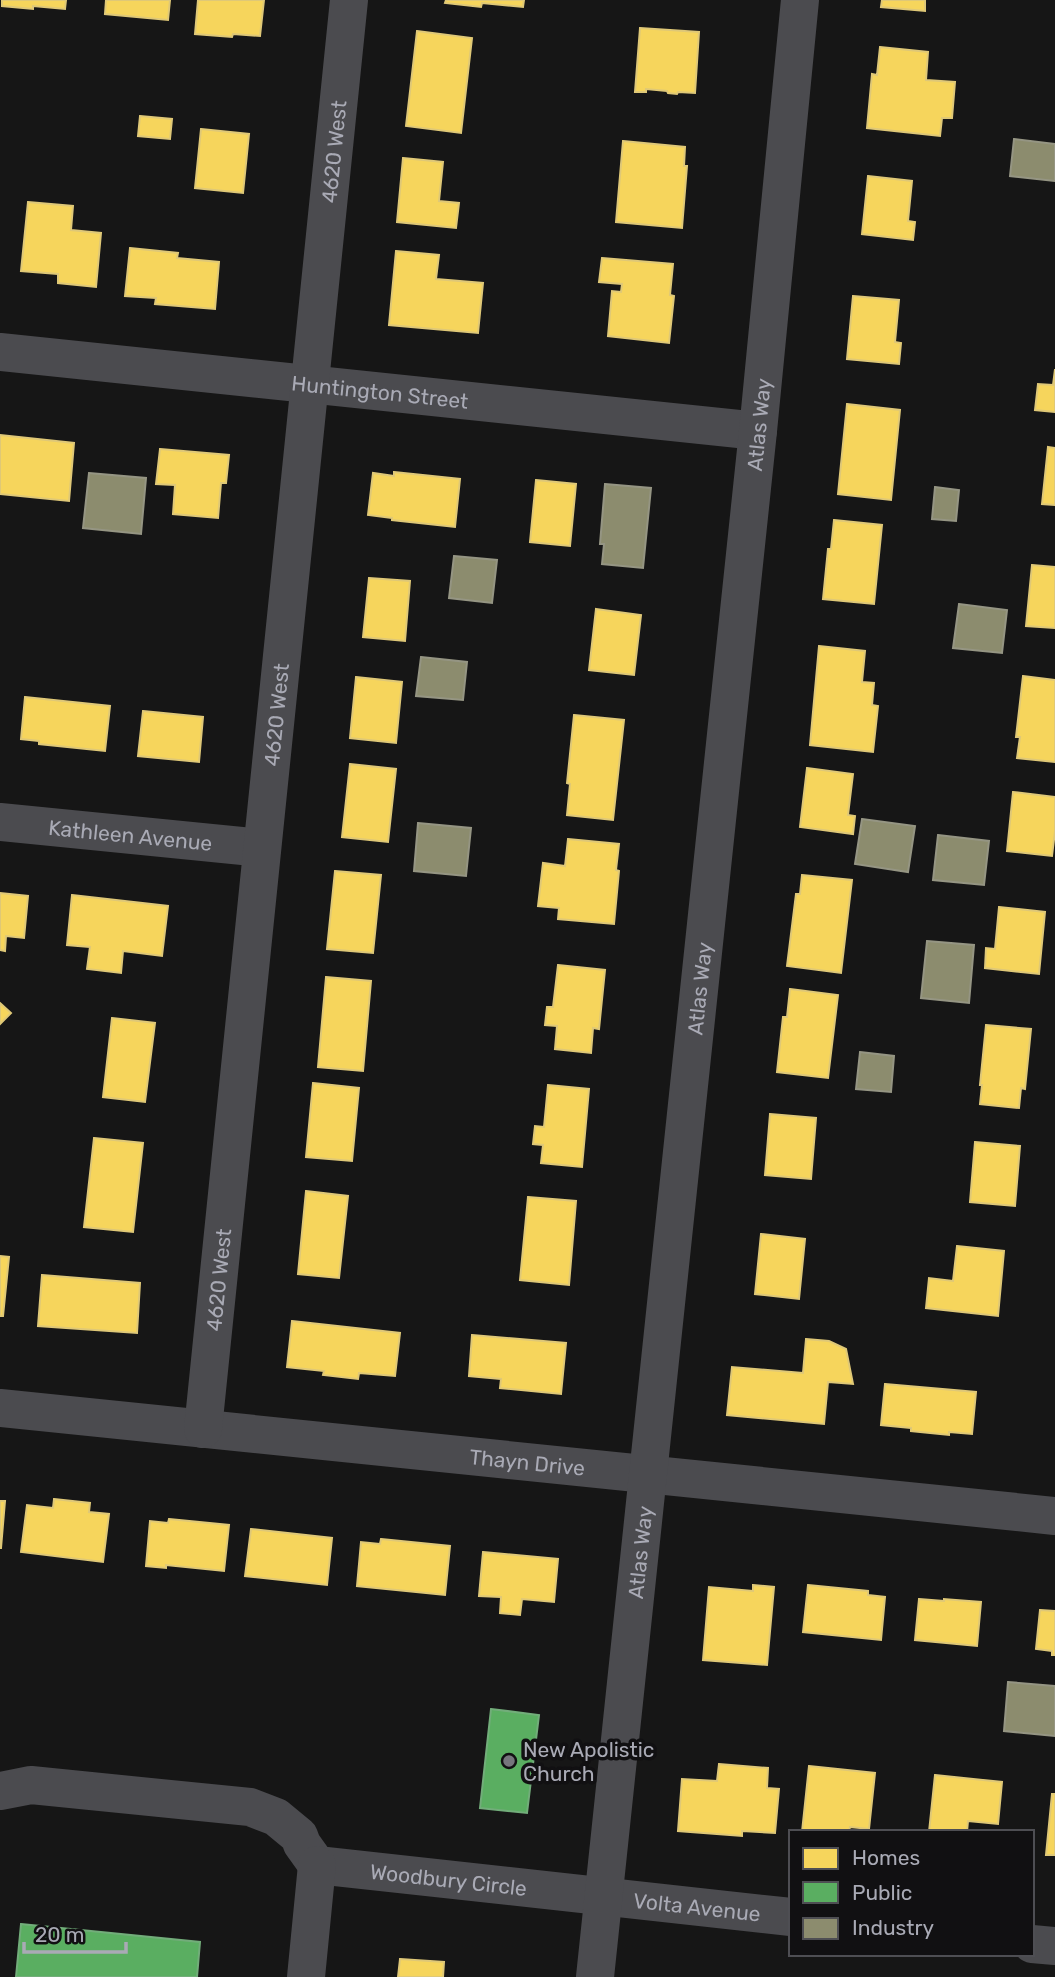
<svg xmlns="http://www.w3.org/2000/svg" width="1055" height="1977" viewBox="0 0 1055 1977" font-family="Rubik,sans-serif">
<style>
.homes{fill:#f6d55c;stroke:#dfc877;stroke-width:2}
.public{fill:#5aae61;stroke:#72ad7a;stroke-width:2}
.industry{fill:#8c8c6e;stroke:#959583;stroke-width:2}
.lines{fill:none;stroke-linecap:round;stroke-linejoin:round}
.minor{stroke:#4b4b4f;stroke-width:38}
.poi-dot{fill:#76767d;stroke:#111012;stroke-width:2.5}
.labels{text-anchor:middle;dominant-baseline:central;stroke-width:7;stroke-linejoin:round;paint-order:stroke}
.street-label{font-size:21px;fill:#a9aab5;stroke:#111012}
.poi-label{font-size:21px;fill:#a9aab5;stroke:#111012;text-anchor:start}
</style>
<rect width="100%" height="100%" fill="#161616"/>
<!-- homes -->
<path class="homes" d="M2,0H66L65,9L33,6V9L2,6Z
M106,0H170L168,20L105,14Z
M198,0H264L260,36L233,34L232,37L195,34Z
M446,0H524L523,7L482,3L481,7L445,3Z
M882,0H925V11L881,7Z
M640,28L699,32L695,93L678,92L677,94L668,93L667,91L646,89V92H635Z
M417,31L472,38L461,133L406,126Z
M880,47L928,52L926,80L955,82L952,118H942L940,136L867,128L872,74L877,75Z
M140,116L172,119L170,139L138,136Z
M201,129L249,134L243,193L195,188Z
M623,141L685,147L684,166H687L682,228L616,222Z
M403,158L443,162L439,201L459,203L456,228L397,222Z
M868,176L912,181L908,221L915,222L913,240L862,234Z
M28,202L73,206L71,230L101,233L96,287L58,283V274L21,271Z
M130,248L178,253L177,258L219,262L215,309L155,304L156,298L125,296Z
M396,251L439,255L436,279L483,283L478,333L389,325Z
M602,258L673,264L670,295L674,296L669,343L608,336L612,291L621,292L622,284L599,282Z
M853,296L899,300L895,342L901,343L899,364L847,359Z
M1055,369V412L1035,410L1038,384L1053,385Z
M847,404L900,410L891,500L838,494Z
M0,435L74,443L69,501L0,494Z
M1048,447L1055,448V505L1042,504Z
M160,449L229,455L226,483H221L218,518L173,514L175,485L156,484Z
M394,472L460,479L455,527L392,520V518L368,515L373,473L394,476Z
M536,480L576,484L570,546L530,542Z
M834,520L882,525L874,604L823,599L828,549H831Z
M1032,565L1055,567V628L1026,626Z
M369,578L410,581L405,641L363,637Z
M596,609L641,615L634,675L589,670Z
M819,646L865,651L862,682L874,683L872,705L878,706L873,752L810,745Z
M1023,676L1055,680V762L1017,758L1020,737H1016Z
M356,677L402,682L396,743L350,738Z
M25,697L110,706L105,751L39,744V741L21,739Z
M143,711L203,717L199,762L138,756Z
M574,715L624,720L613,820L567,815L570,784L567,783Z
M350,764L396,769L388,842L342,837Z
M807,768L853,774L848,815L855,816L853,834L800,827Z
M1013,792L1055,797V831L1052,856L1007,851Z
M568,839L619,844L616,870L619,871L614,924L558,919L559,908L538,906L543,863L565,866Z
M335,871L381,875L373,953L327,949Z
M802,875L852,880L841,973L787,966L796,894H800Z
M0,893L28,896L24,938L6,936L5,951L0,950Z
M72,895L168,906L162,956L123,951L121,973L87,969L90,947L67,945Z
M999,907L1045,912L1039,974L985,968L986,948L995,949Z
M558,965L605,970L599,1029L593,1028L591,1053L555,1049L557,1026L545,1025L547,1007H553Z
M326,977L371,981L363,1071L318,1067Z
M790,989L838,995L828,1078L777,1072L783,1017H787Z
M0,1003L11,1013L0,1024Z
M112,1018L155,1023L145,1102L103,1097Z
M986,1025L1031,1029L1025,1089L1021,1088L1019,1108L980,1104L982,1085H980Z
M313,1083L359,1088L352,1161L306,1157Z
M548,1085L589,1089L582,1167L541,1163L543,1145L533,1144L535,1126L544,1127Z
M770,1114L816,1118L811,1179L765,1175Z
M94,1138L143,1143L133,1232L84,1227Z
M975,1142L1020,1146L1015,1206L970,1202Z
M306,1191L348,1196L339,1278L298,1274Z
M528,1197L576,1201L569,1285L520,1280Z
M761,1234L805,1239L799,1299L755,1294Z
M957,1246L1004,1251L998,1316L926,1308L929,1278L953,1281Z
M0,1256L9,1257L3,1316H0Z
M42,1275L140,1283L137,1333L38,1326Z
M292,1321L400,1333L395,1376L359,1373L358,1379L323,1375L324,1371L287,1367Z
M472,1335L566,1343L561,1394L500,1388L501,1379L469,1376Z
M806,1339L829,1341L846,1349L853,1384L828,1382L824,1424L727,1415L732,1367L803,1373Z
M885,1384L976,1392L972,1434L949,1432V1435L911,1431V1428L881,1425Z
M54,1499L90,1503L89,1512L109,1514L103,1562L21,1552L27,1505L53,1508Z
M0,1501H5L1,1548H0Z
M169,1519L229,1525L224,1571L166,1565V1568L146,1566L150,1521L168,1523Z
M251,1529L332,1538L327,1585L245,1576Z
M381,1539L450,1546L445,1595L357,1586L361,1542L380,1544Z
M483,1552L558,1559L554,1602L522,1599L520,1615L500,1613L501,1597L479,1596Z
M753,1585L774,1587L767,1665L703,1660L709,1587L753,1591Z
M808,1585L868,1591V1595L885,1597L881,1640L803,1632Z
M919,1599L944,1601V1599L981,1602L977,1646L915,1640Z
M1040,1610L1055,1611V1655H1052V1651L1036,1649Z
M719,1764L768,1768L767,1788L779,1789L775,1833L742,1831V1836L678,1831L682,1779L717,1781Z
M809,1766L875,1773L869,1829L850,1827L849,1831L841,1830V1832H802Z
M935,1775L1002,1782L998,1824L968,1821L967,1832H929Z
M1052,1794H1055V1855H1046Z
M400,1959L444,1962L443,1977H398Z"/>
<!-- public -->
<path class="public" d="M491,1709L539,1715L527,1813L480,1808Z
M21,1924L200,1942L197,1977H16Z"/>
<!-- industry -->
<path class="industry" d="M1014,139L1055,144V181L1010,176Z
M89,473L146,478L141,534L83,528Z
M605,484L651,488L643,568L602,564L604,544H600Z
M935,487L959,490L956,521L932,519Z
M454,556L497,560L492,603L449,598Z
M959,604L1007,610L1002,653L953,648Z
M421,657L467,662L463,700L416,696Z
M862,819L915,826L908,872L855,864Z
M418,823L471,828L466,876L414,871Z
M938,835L989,841L984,885L933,880Z
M927,941L974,945L969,1003L921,998Z
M860,1052L894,1056L891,1092L856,1089Z
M1008,1682L1055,1686V1736L1004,1731Z"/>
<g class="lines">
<!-- minor -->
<g class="minor">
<path id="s1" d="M0,352L758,431"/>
<path id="s2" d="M0,822L262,848"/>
<path id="s3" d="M0,1408L1055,1516"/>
<path id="s4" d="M203,1429L349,0"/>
<path id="s5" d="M0,1791L31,1785L250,1807L276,1817L299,1836L302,1844L317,1865L791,1917"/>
<path d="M1032,1944L1055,1946"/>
<path d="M306,1977L317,1865"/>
<path id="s6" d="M595,1977L758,431L800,0"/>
</g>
</g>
<!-- markers -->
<circle class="poi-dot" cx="509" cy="1761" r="7"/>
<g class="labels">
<!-- street labels -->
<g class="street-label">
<text stroke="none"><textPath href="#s4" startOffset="1284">4620 West</textPath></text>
<text stroke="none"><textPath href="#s1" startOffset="382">Huntington Street</textPath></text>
<text stroke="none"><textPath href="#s6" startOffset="1561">Atlas Way</textPath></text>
<text stroke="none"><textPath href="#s4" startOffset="718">4620 West</textPath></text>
<text stroke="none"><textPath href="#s2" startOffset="131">Kathleen Avenue</textPath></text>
<text stroke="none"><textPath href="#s6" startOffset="994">Atlas Way</textPath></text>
<text stroke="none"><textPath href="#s4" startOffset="150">4620 West</textPath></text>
<text stroke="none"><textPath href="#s3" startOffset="530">Thayn Drive</textPath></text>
<text stroke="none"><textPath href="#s6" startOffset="427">Atlas Way</textPath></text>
<text stroke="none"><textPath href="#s5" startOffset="476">Woodbury Circle</textPath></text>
<text stroke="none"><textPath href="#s5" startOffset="726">Volta Avenue</textPath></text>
</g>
<!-- poi labels -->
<g class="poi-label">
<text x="523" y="1749">New Apolistic<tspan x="523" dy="24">Church</tspan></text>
</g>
</g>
<!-- legend -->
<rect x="789" y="1830" width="245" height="126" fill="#111012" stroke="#4e4e53" stroke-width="2"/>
<rect x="803" y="1848" width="35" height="21" fill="#f6d55c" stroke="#4e4e53" stroke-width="2"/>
<text x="852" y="1865" font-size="21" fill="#a9aab5">Homes</text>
<rect x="803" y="1882" width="35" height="21" fill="#5aae61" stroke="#4e4e53" stroke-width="2"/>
<text x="852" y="1900" font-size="21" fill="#a9aab5">Public</text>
<rect x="803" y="1918" width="35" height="21" fill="#8c8c6e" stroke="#4e4e53" stroke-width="2"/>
<text x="852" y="1935" font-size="21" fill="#a9aab5">Industry</text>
<!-- scale -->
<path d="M24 1942v10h102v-10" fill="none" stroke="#a9aab5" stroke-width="3.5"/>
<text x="35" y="1942" font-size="21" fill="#a9aab5" stroke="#111012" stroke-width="5" paint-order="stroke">20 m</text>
</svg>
